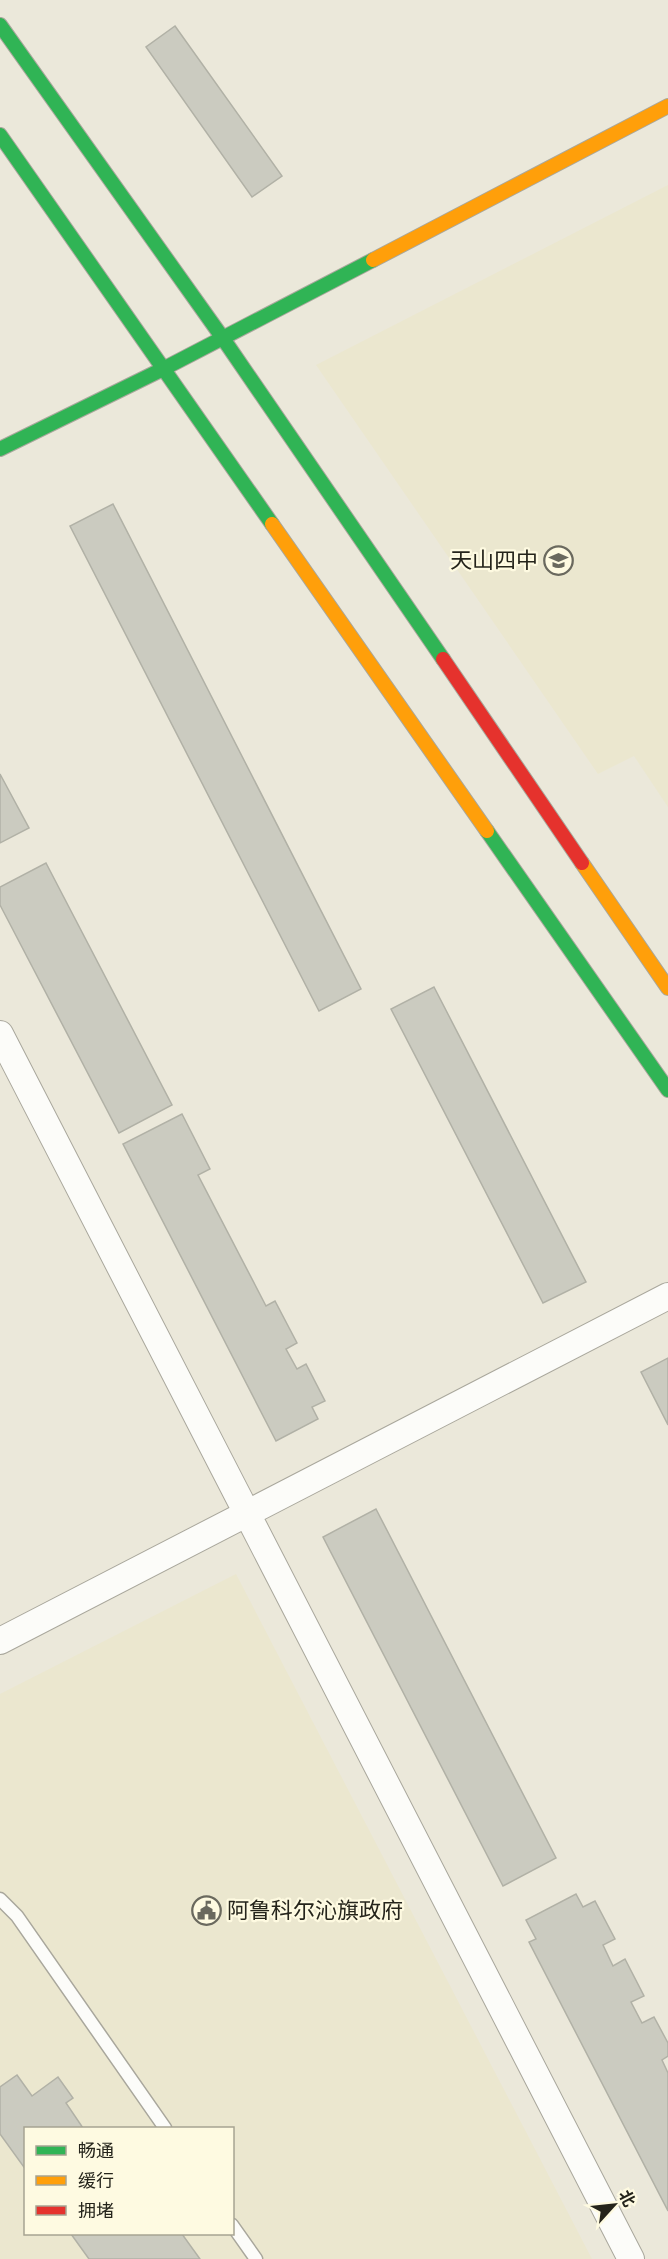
<svg xmlns="http://www.w3.org/2000/svg" width="668" height="2259" viewBox="0 0 668 2259" font-family="'Alegreya Sans','Noto Sans SC',sans-serif">
<style>
.built{fill:#ebe7cf;fill-rule:evenodd}
.building{fill:#cbcbc0;stroke:#b1b1a6;stroke-width:1.5}
.lines{fill:none;stroke-linecap:round;stroke-linejoin:round}
.lane-casing{stroke:#a9a79c;stroke-width:15}
.street-casing{stroke:#a9a79c;stroke-width:28}
.fast-casing{stroke:#a9a79c;stroke-width:16}
.slow-casing{stroke:#a9a79c;stroke-width:16}
.jam-casing{stroke:#a9a79c;stroke-width:16}
.lane{stroke:#fcfcf9;stroke-width:12}
.street{stroke:#fcfcf9;stroke-width:26}
.fast{stroke:#30b455;stroke-width:14}
.slow{stroke:#ff9f0a;stroke-width:14}
.jam{stroke:#e5322d;stroke-width:14}
.labels{text-anchor:middle;dominant-baseline:central;stroke-width:4.5;stroke-linejoin:round;paint-order:stroke}
.poi-label{font-size:22px;fill:#25241b;stroke:#fefae1;text-anchor:end}
</style>
<rect width="100%" height="100%" fill="#ebe8da"/>
<!-- built -->
<path class="built" d="M668,185V807L634,756L598,774L316,365Z
M236,1574L592,2259H0V1694ZM26,2128H232V2234H26Z"/>
<!-- building -->
<path class="building" d="M175,26L282,176L252,197L146,47Z
M113,504L361,989L319,1011L70,526Z
M0,774L29,828L0,843Z
M46,863L172,1105L119,1133L0,905V887Z
M434,987L586,1282L543,1303L391,1009Z
M182,1114L210,1169L198,1175L266,1306L275,1301L297,1343L286,1349L297,1369L306,1364L325,1401L312,1407L318,1419L276,1441L123,1144Z
M668,1358V1425L641,1372Z
M376,1509L556,1858L503,1886L323,1537Z
M576,1894L583,1907L595,1901L615,1939L603,1945L613,1966L625,1959L644,1996L631,2002L642,2023L654,2017L668,2043V2056L662,2060L668,2073V2211L529,1942L536,1939L526,1920Z
M17,2075L32,2096L58,2077L73,2098L66,2103L83,2128H26V2170L0,2134V2087Z
M71,2234H182L200,2259H89Z"/>
<g class="lines">
<defs>
<path id="lane" d="M0,1899L17,1916L165,2128
M232,2225L256,2259"/>
<path id="street" d="M0,1034L631,2259
M0,1641L668,1296"/>
<path id="fast" d="M0,25L222,337L443,659
M0,135L272,524
M0,449L163,369L373,260
M487,831L668,1090"/>
<path id="slow" d="M373,260L668,106
M272,524L487,831
M582,863L668,988"/>
<path id="jam" d="M443,659L582,863"/>
</defs>
<!-- lane casing -->
<use href="#lane" class="lane-casing"/>
<!-- street casing -->
<use href="#street" class="street-casing"/>
<!-- fast casing -->
<use href="#fast" class="fast-casing"/>
<!-- slow casing -->
<use href="#slow" class="slow-casing"/>
<!-- jam casing -->
<use href="#jam" class="jam-casing"/>
<!-- lane -->
<use href="#lane" class="lane"/>
<!-- street -->
<use href="#street" class="street"/>
<!-- fast -->
<use href="#fast" class="fast"/>
<!-- slow -->
<use href="#slow" class="slow"/>
<!-- jam -->
<use href="#jam" class="jam"/>
</g>
<!-- icons -->
<defs>
<symbol id="school-ring" viewBox="-11 -11 22 22"><circle r="9.5" fill="#fefae1" stroke="#6a695e" stroke-width="1.5"/><path d="M0-5L7-2L0 1L-7-2ZM-4 1L0 2.5L4 1V4Q0 6-4 4Z" fill="#6a695e"/></symbol>
<symbol id="civic-ring" viewBox="-11 -11 22 22"><circle r="9.5" fill="#fefae1" stroke="#6a695e" stroke-width="1.5"/><path d="M-.6-6.5H3V-4.5H.6V-3L4-1V1h2V6H-6V1h2V-1L-.6-3ZM-1.2 2.5V6h2.4V2.5Z" fill="#6a695e"/></symbol>
</defs>
<g fill-rule="evenodd">
<use href="#school-ring" x="542" y="544" width="33" height="33"/>
<use href="#civic-ring" x="190" y="1894" width="33" height="33"/>
</g>
<g class="labels">
<!-- poi labels -->
<g class="poi-label">
<text x="538" y="561">天山四中</text>
<text x="227" y="1911" text-anchor="start">阿鲁科尔沁旗政府</text>
</g>
</g>
<!-- legend -->
<rect x="24" y="2127" width="210" height="108" fill="#fefae1" stroke="#a7a492" stroke-width="1.5"/>
<rect x="36" y="2146" width="30" height="9" fill="#30b455" stroke="#a7a492" stroke-width="1.5"/>
<text x="78" y="2157" font-size="18" fill="#25241b">畅通</text>
<rect x="36" y="2176" width="30" height="9" fill="#ff9f0a" stroke="#a7a492" stroke-width="1.5"/>
<text x="78" y="2187" font-size="18" fill="#25241b">缓行</text>
<rect x="36" y="2206" width="30" height="9" fill="#e5322d" stroke="#a7a492" stroke-width="1.5"/>
<text x="78" y="2217" font-size="18" fill="#25241b">拥堵</text>
<!-- north arrow -->
<g transform="translate(614 2205) rotate(63)" stroke="#fefae1" stroke-width="4.5" paint-order="stroke">
<path d="M0-4.5L10 22L0 15L-10 22Z" fill="#25241b"/>
<text y="-9" font-size="16" font-weight="bold" text-anchor="middle" fill="#25241b">北</text>
</g>
</svg>
